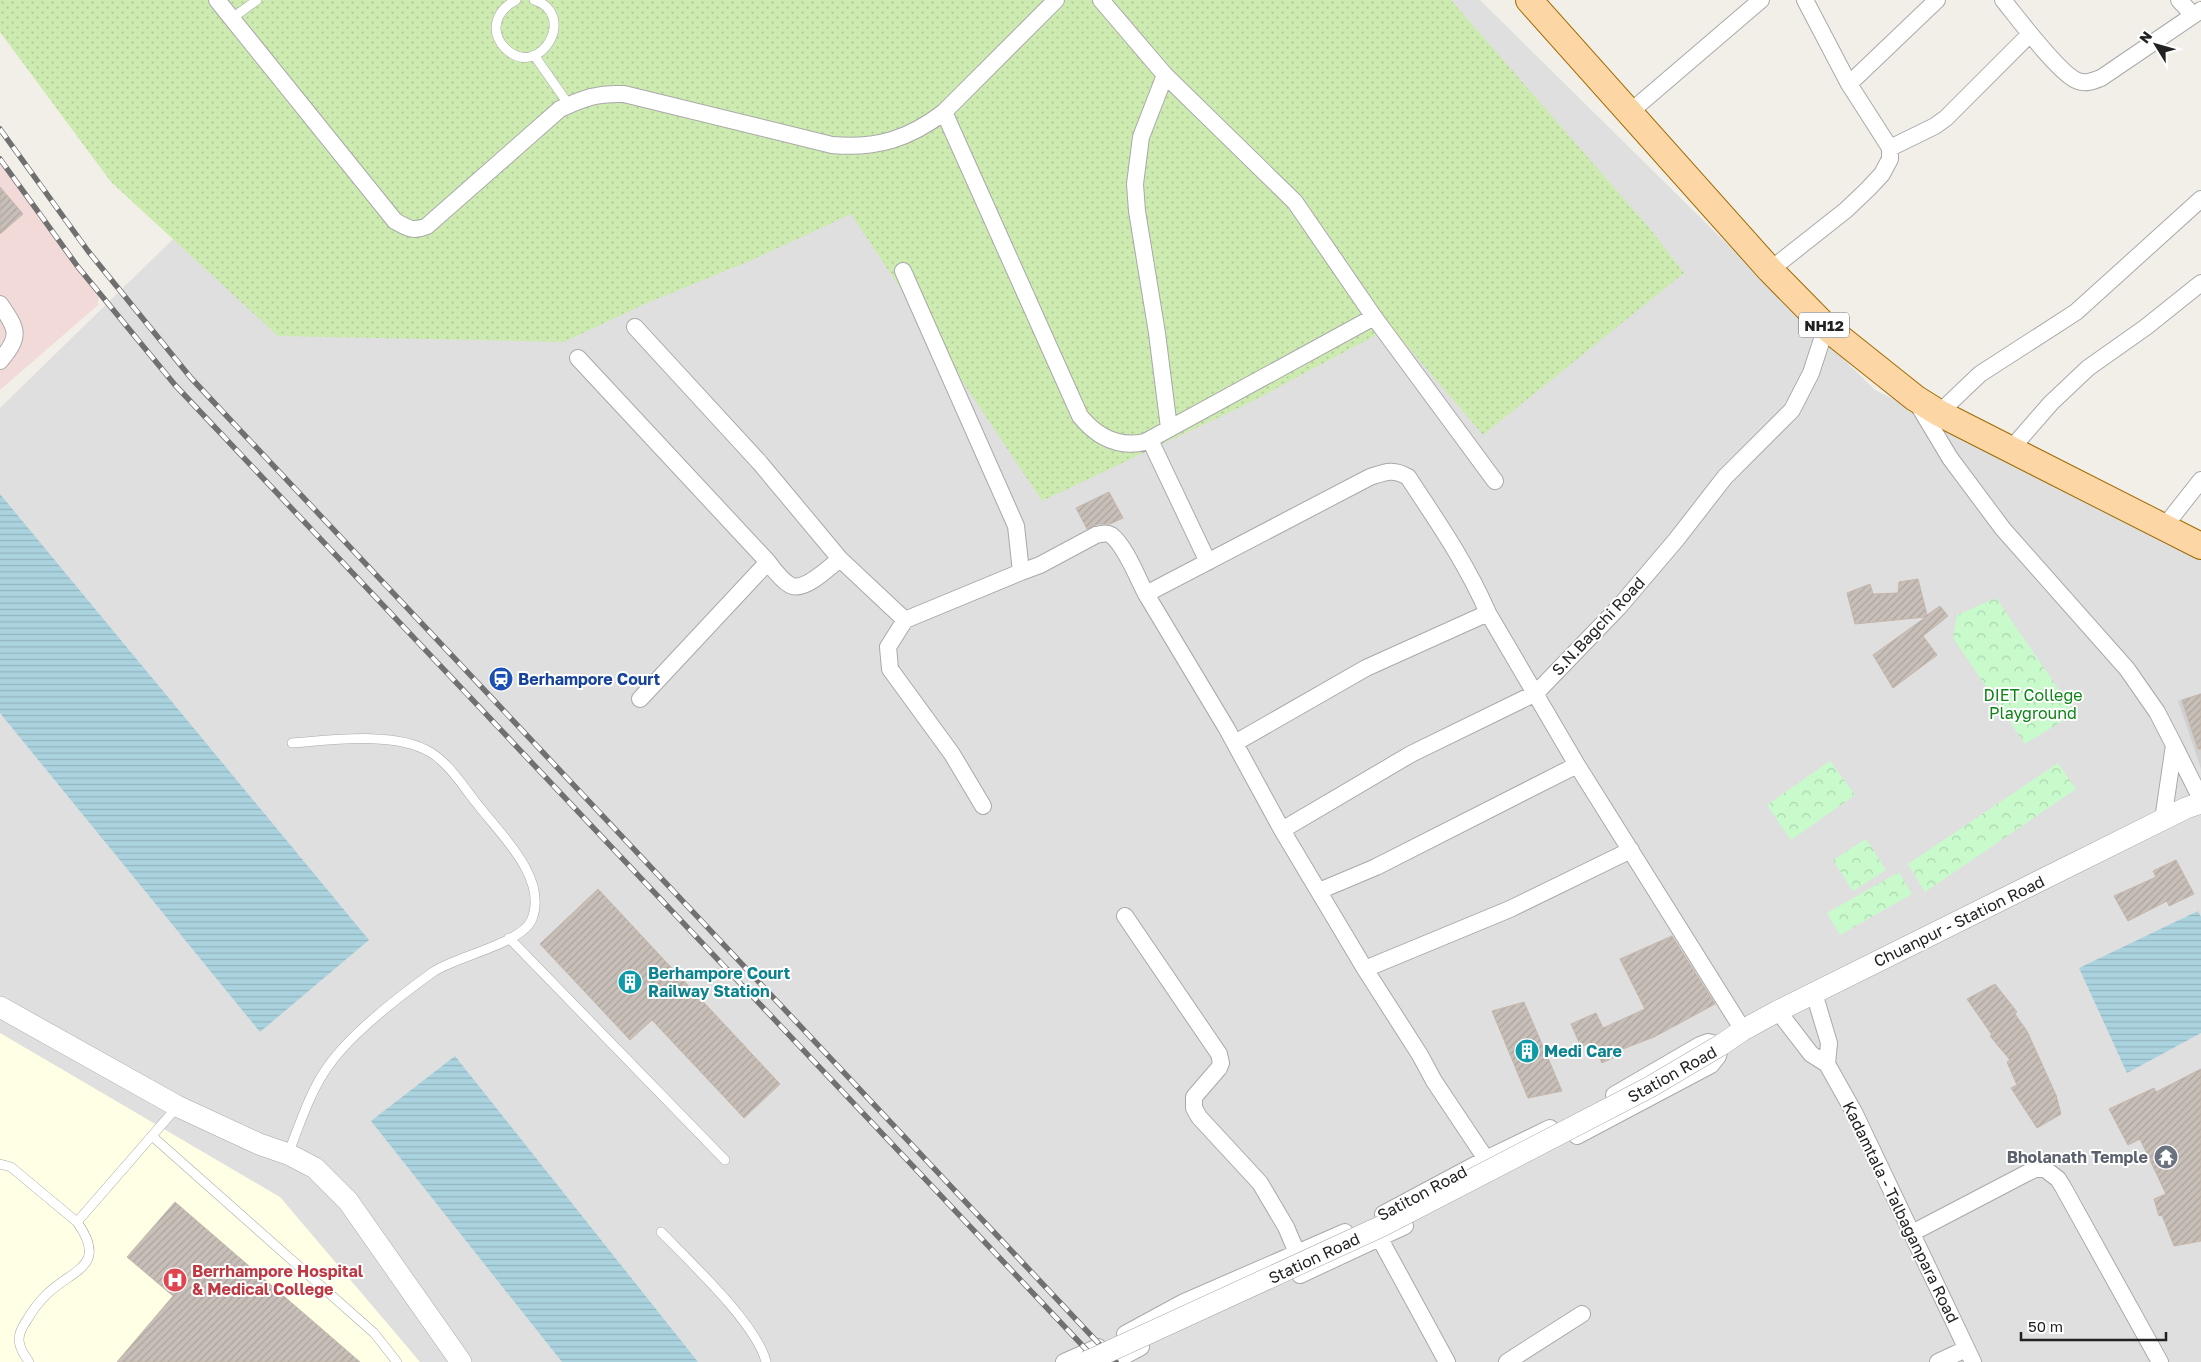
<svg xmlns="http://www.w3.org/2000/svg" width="2201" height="1362" viewBox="0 0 2201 1362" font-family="'Golos Text',sans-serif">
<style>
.residential{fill:#e0dfdf}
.commercial{fill:#f2dad9}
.education{fill:#ffffe5}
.religious{fill:#d0d0d0}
.grass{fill:url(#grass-dots)}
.park{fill:url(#park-crowns)}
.water{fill:url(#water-rules)}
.building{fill:url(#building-hatch);stroke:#c4b6ab}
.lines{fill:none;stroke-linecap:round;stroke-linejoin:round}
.service-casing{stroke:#a9a9a9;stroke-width:10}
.minor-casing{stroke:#a9a9a9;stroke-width:18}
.tertiary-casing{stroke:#a9a9a9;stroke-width:22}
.primary-casing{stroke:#a06b00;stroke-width:28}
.service{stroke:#fff;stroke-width:9}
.minor{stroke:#fff;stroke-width:16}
.tertiary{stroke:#fff;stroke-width:21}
.primary{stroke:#fcd6a4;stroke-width:26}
.rail-casing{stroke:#707070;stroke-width:5.5}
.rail{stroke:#fff;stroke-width:4;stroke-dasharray:11;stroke-linecap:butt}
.tertiary-bridge-casing{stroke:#a9a9a9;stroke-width:22;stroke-linecap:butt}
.tertiary-bridge{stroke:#fff;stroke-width:21}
.labels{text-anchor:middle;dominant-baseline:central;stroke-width:4;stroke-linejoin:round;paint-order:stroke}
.shield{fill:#fff;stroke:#646464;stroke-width:1}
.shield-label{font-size:15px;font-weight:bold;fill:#222}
.street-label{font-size:16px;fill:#222;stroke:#fff}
.transit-label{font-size:16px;font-weight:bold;fill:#164399;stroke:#fff;text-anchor:start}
.park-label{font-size:16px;fill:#0c8416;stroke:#fff}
.culture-label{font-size:16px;font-weight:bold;fill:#0d838f;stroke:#fff;text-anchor:start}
.worship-label{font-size:16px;font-weight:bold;fill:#5b616d;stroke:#fff;text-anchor:end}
.health-label{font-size:16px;font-weight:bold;fill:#be3a42;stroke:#fff;text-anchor:start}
</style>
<defs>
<pattern id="grass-dots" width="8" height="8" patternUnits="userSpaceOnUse" patternTransform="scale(1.25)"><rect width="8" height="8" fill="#cdebb0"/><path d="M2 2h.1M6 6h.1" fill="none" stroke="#b0c997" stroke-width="1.8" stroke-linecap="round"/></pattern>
<pattern id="park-crowns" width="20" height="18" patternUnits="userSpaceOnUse" patternTransform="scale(1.25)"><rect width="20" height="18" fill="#c8facc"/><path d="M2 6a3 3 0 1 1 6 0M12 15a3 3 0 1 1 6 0" fill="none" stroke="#acd6af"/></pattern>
<pattern id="water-rules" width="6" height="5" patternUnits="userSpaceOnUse" patternTransform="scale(1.25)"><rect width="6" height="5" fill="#aad3df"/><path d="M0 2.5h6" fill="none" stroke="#92b5bf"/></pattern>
<pattern id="building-hatch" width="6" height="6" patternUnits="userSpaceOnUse" patternTransform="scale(1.25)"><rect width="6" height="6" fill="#c7bfb8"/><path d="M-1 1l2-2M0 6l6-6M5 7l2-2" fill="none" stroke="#aba49e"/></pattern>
</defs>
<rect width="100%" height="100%" fill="#f2efe9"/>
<!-- residential -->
<path class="residential" d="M418,0H1480L1875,390L2201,554V1362H0V408Z"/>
<!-- commercial -->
<path class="commercial" d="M0,163L42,220L99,289L98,305L0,390Z"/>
<!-- education -->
<path class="education" d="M0,1033L280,1197L420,1362H0Z"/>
<!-- religious -->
<path class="religious" d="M2201,693V769L2178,701Z"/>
<!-- grass -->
<path class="grass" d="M0,0H1451L1652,231L1684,273L1483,435L1391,327L1249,403L1042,501L851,214L752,260L647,303L564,342L278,336L111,182L0,32Z"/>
<!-- park -->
<path class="park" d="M1996,598L2075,713L2025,744L1953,638L1957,615Z
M1830,761L1855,795L1791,840L1767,805Z
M2058,763L2076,789L1925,892L1908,864Z
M1866,839L1886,870L1853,891L1833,860Z
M1899,872L1912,894L1840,935L1827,913Z"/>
<!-- water -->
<path class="water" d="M0,494L369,940L260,1032L0,713Z
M2198,911L2201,917V1033L2127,1073L2079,968Z
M455,1056L698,1362H562L371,1121Z"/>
<!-- building -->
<path class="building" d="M0,187L23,214L0,234Z
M1109,492L1123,518L1110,524H1098L1087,529L1076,508Z
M1918,579L1927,615L1940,606L1948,616L1923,636L1937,655L1893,688L1873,655L1926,617L1855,624L1847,593L1870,584L1873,594L1898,593L1899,582Z
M2201,694V749H2198L2182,700Z
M2176,860L2194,894L2169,906L2167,901L2128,921L2114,896L2156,877L2153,871Z
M598,889L780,1084L744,1118L652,1020L630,1040L540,944Z
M1672,936L1715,1004L1654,1037L1615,1052L1617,1056L1602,1063L1591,1042L1581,1047L1571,1024L1596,1013L1603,1028L1645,1009L1620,959Z
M1995,984L2017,1012L2015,1014L2027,1031L2056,1095L2061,1114L2037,1128L2011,1088L2017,1085L2007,1062L2010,1060L1990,1036L1992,1035L1967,999Z
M1524,1002L1562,1091L1528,1098L1492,1011Z
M2201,1069V1241L2174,1246L2162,1215L2159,1216L2154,1199L2166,1194L2140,1139L2128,1145L2109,1109L2154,1088L2156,1092Z
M175,1202L360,1362H117L173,1296L127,1257Z"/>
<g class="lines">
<defs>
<path id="service" d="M516,0C505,6 497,14 496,27C496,34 499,42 505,48C539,82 579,14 534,0
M231,19L257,0
M534,55L569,105
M509,938L725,1160
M152,1136L374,1333L397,1362
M288,1154C300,1124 310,1091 329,1065C352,1033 401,995 433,972C456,956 522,944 532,919C548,878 501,835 478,805C464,788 450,764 430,752C395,731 331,740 292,743
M0,1164L11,1167L77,1222L177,1107
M661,1232C689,1261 757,1324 766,1362
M29,1362C26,1357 21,1351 20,1345C17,1337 22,1327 27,1320C32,1311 39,1302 46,1295C72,1269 109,1267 77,1222"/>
<path id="minor" d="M217,0L395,221C407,228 413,232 427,226L560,109C584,98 597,93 624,94L832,145C876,149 909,139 944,112L1056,0
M1101,0L1165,75L1295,202L1374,317L1495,481
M2003,0C2017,17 2060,75 2078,81C2086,84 2093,81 2101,78L2201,10
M2179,0L2193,15
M1165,75L1141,137L1135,184L1137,211L1157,333L1169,428
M1849,84L1937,0
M944,112L1080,416C1097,437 1118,448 1145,442L1374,317
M1629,113L1761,0
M1890,148L1935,126L1946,118L2030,34
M1770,270L1846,210L1868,189L1882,174L1890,159V148L1849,84L1805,0
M903,271L1016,526L1021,572L1040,565L1096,535C1102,534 1106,532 1111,535C1125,545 1138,579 1146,594
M0,304C18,330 21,336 0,361
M635,327L760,463L840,559
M578,358L768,562
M1917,403L1950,458L2003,529L2127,669L2157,712L2174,745L2163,820
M1939,413L1980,374L2076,312L2201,199
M1150,440L1208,562
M2010,450L2051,403L2088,368L2146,327L2201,283
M2164,527L2201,480
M905,620L888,647L890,669L952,754L983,806
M640,699L768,562C774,570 781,580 790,585C804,593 829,567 840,559L905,620L1021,572
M1235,743L1366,668L1488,613
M2174,745L2201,799
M1282,830L1411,754L1536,693L1619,607L1676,540L1725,477L1792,410L1811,373L1826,327
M1319,891L1376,867L1577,765
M1125,916L1219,1054L1221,1063L1219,1068L1194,1097V1108L1199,1117L1260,1183L1286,1227L1297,1253
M1365,969L1510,909L1631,850
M1814,993L1829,1043L1827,1064
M1778,1011L1811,1054L1827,1064L1855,1114L1973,1362
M1577,1136L1711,1065L1718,1056L1721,1045L1708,1042L1700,1045L1614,1095
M1486,1159L1434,1081L1420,1055L1365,969L1282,830L1227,729L1146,594L1370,477C1385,472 1393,468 1408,477C1437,521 1467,564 1488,613L1577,765L1743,1030
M1383,1214L1486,1159L1550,1128
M1912,1233L2025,1174L2035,1169H2045L2058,1179L2063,1187L2160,1362
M1380,1239L1447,1362
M1300,1275L1405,1226
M1125,1334L1184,1302L1345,1232
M1064,1362L1098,1347
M1113,1362L1141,1347
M1507,1362L1582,1314
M1938,1362L1966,1349"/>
<path id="tertiary" d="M0,1007L177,1106L259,1144L288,1154L315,1168L348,1201L461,1362
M1721,1045L1743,1030L1778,1011L2186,808L2201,803"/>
<path id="primary" d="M1529,0L1770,270L1826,327L1915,398L1939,413L2201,546"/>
</defs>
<!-- service casing -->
<use href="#service" class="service-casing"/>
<!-- minor casing -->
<use href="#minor" class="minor-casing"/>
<!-- tertiary casing -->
<use href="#tertiary" class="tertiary-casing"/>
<!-- primary casing -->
<use href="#primary" class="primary-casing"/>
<!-- service -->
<use href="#service" class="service"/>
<!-- minor -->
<use href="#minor" class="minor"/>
<!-- tertiary -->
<use href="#tertiary" class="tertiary"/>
<!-- primary -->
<use href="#primary" class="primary"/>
<defs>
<path id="rail" d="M0,129L88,251L191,378L1116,1362
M0,159L78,267L175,385L1098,1362"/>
</defs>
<!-- rail casing -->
<use href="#rail" class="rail-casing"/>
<!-- rail -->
<use href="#rail" class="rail"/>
<defs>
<path id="tertiary-bridge" d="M1086,1362L1382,1226L1650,1087L1721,1045"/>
</defs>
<!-- tertiary-bridge casing -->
<use href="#tertiary-bridge" class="tertiary-bridge-casing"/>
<!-- tertiary-bridge -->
<use href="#tertiary-bridge" class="tertiary-bridge"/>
</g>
<!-- icons -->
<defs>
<symbol id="station-disc" viewBox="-11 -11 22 22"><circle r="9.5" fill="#1a4fb4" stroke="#fff"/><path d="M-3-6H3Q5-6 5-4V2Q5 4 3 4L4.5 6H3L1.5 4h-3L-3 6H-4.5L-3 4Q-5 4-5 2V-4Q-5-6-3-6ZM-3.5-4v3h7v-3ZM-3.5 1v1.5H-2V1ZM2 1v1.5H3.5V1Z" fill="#fff"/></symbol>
<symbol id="building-disc" viewBox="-11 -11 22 22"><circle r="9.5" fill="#0f9aa8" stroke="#fff"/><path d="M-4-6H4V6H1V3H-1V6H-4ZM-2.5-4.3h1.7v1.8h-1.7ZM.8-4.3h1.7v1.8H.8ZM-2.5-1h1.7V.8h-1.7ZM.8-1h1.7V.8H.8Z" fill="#fff"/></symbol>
<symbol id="temple-disc" viewBox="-11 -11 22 22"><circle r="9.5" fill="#6b7280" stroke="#fff"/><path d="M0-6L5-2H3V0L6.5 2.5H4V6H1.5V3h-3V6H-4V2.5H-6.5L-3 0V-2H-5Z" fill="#fff"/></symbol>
<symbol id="hospital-disc" viewBox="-11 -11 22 22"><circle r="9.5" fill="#e0444e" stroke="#fff"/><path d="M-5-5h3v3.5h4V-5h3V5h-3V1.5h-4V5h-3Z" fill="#fff"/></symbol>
</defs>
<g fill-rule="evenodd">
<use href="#station-disc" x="487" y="665" width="28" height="28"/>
<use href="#building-disc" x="616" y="968" width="28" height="28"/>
<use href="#building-disc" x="1513" y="1037" width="28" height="28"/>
<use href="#temple-disc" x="2152" y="1143" width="28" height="28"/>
<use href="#hospital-disc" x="161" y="1266" width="28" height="28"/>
</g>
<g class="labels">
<!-- shield labels -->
<rect class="shield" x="1799" y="312.5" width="50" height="25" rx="4"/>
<g class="shield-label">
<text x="1824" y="325">NH12</text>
</g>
<!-- street labels -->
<g class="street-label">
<text transform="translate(1598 626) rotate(-47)">S.N.Bagchi Road</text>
<text transform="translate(1959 921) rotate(-26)">Chuanpur - Station Road</text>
<text transform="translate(1672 1074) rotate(-29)">Station Road</text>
<text transform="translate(1422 1193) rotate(-28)">Satiton Road</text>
<text transform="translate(1901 1212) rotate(64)">Kadamtala - Talbaganpara Road</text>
<text transform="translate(1314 1258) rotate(-25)">Station Road</text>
</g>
<!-- transit labels -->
<g class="transit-label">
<text x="518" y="679">Berhampore Court</text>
</g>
<!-- park labels -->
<g class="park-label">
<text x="2033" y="695">DIET College<tspan x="2033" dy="18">Playground</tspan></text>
</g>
<!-- culture labels -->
<g class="culture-label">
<text x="648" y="973">Berhampore Court<tspan x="648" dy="18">Railway Station</tspan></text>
<text x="1544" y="1051">Medi Care</text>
</g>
<!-- worship labels -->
<g class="worship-label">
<text x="2148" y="1157">Bholanath Temple</text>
</g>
<!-- health labels -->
<g class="health-label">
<text x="192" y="1271">Berrhampore Hospital<tspan x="192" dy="18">&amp; Medical College</tspan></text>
</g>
</g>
<!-- north arrow -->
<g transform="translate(2156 45) rotate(307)" stroke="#ffffff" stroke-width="4" paint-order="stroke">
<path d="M0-4L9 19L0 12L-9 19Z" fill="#222222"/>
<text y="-8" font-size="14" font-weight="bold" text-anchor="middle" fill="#222222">N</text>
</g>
<!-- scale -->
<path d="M2021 1332v8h145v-8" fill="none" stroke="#222222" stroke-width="2.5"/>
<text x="2028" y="1332" font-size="15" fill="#222222" stroke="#ffffff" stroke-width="4" paint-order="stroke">50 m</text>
</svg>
